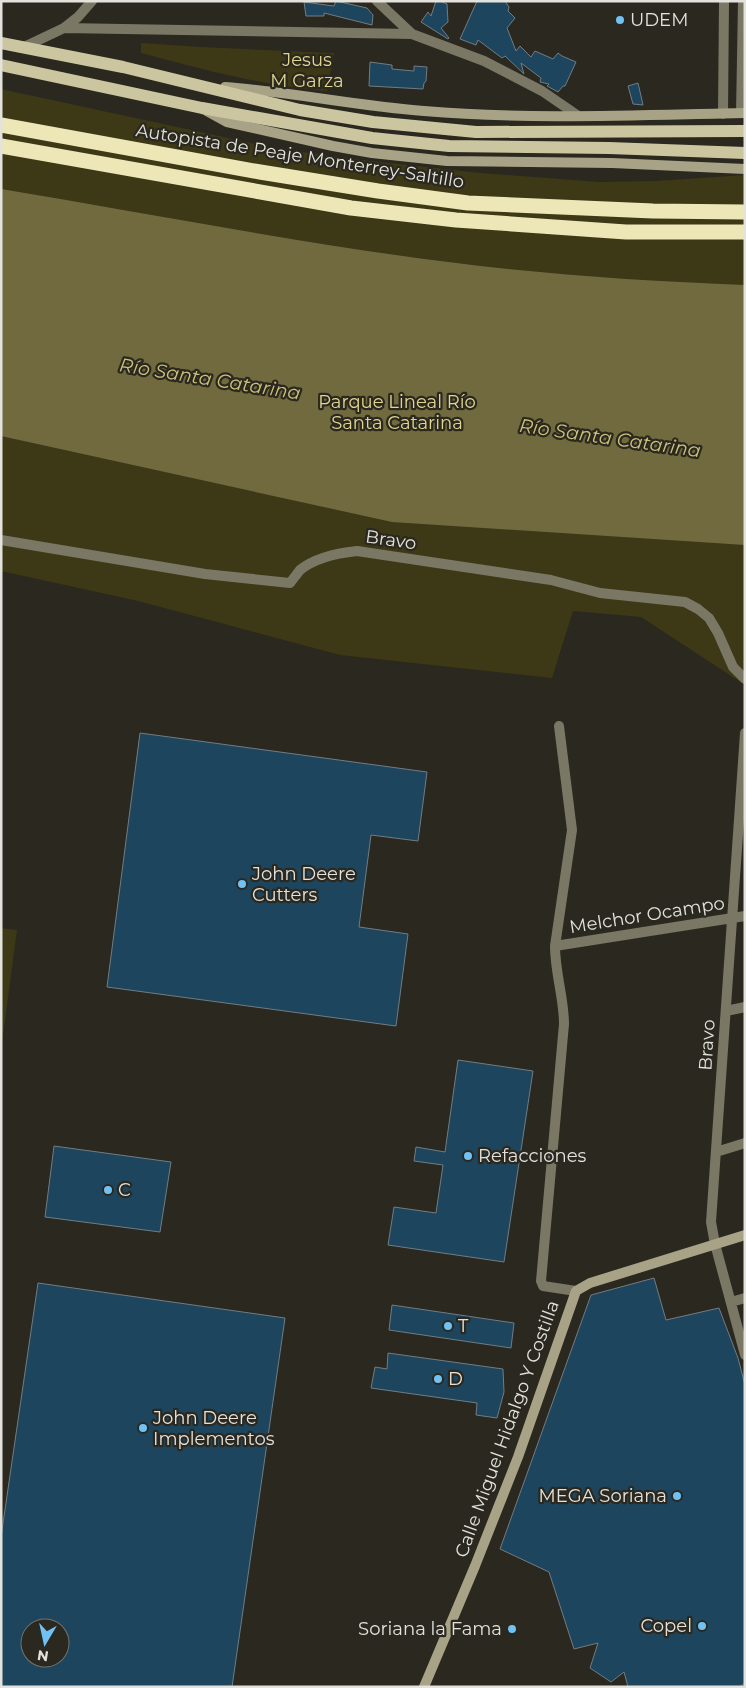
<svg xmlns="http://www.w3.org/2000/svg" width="746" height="1688" viewBox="0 0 746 1688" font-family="Montserrat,sans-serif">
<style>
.green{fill:#3d3816}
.water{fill:#716a3f}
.building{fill:#1d465e;stroke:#727c82;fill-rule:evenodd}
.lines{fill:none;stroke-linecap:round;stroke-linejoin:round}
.street{stroke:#7a7764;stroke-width:10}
.secondary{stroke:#a8a386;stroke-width:10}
.primary{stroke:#ccc6a0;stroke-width:12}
.highway{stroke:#ede6b7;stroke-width:15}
.poi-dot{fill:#70c2f4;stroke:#2a281f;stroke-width:2}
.labels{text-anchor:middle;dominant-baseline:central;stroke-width:4.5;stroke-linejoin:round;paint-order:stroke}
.poi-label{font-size:18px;fill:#e3e2dd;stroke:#2a281f;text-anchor:start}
.park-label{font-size:18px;fill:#e2d68f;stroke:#2a281f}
.street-label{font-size:18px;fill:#e3e2dd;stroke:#2a281f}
.water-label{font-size:19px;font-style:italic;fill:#ccc07a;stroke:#2a281f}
</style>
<rect width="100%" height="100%" fill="#2a281f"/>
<!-- green -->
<path class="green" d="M141,43L201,47L334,53L327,91C264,86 201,69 141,53Z
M1,89L275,148L362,160L481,173L599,182L656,181L745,175V685L641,617L573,611L552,678L340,655L138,601L1,571Z
M1,928L17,930L1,1050Z"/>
<!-- water -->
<path class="water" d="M1,189C170,217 338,251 508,269C586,277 666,282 745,285V545L392,522L1,436Z"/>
<!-- building -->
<path class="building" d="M336,1L367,8L373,15L372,25L324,13V16H306L304,2L334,6Z
M436,1H440L447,4L448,22L441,28L449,38L448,39L421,22L428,12L431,16Z
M477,1H505L509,7L508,11L515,18L507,28L516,51L520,46L531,57L535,51L553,59L558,53L562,56L576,62L565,86H563L558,92L547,86L549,84L540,82L541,78L521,63L524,74L505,56L502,58L478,40L476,45L460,39Z
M370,62L392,65V69L414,71V66L427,67L426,81L424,83L423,89L369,86Z
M638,83L641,96L643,105L633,104L628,86Z
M140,733L427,772L418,841L371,835L359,927L408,934L396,1026L107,987Z
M458,1060L533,1071L504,1262L388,1245L394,1207L436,1213L443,1165L414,1161L416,1147L445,1152Z
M54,1146L171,1162L160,1232L45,1217Z
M654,1278L666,1320L719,1308L738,1358L745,1385V1683L739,1687H628L624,1672L611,1682L590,1668L598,1643L574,1649L549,1572L500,1549L591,1295Z
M38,1283L285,1318L232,1687H1V1537ZM30,1628H60V1658H30Z
M392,1305L514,1323L511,1348L389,1330Z
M388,1353L503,1369L504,1392L497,1418L476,1415L477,1403L371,1388L375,1367L387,1369Z"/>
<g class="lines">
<!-- street -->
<path class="street" d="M377,1L412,34L484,61L542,91L577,115
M64,28L412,34
M24,47L64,28L78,17L92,1
M741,113L743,1
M723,114L724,1
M1,540L205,574L290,583C293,579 297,574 300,570C316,557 338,553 357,551L551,580L600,593L685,602L698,609L709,618L718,633L733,667L745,679
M559,726L572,830L555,946C555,973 564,998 564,1024L541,1281L543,1286L576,1291
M745,733L711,1222L715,1244L745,1355
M555,946L745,916
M726,1011L745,1007
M716,1152L745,1143
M731,1302L745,1298"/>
<!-- secondary -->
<path class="secondary" d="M225,87C292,92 357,106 424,111C530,120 638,115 745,113
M207,111L227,122L333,146L372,153L447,161L612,163L745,169
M424,1687L475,1566L518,1457L576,1291L590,1283L745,1235"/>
<!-- primary -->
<path class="primary" d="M1,43L123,67L300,110L373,122L476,132L745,131
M1,65L202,108L372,138L449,146L609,148L745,153"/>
<!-- highway -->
<path class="highway" d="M1,125L260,172L378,191L468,203L653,211L745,212
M1,146L351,208L456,220L626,232H745"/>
</g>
<!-- markers -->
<g class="poi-dot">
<circle cx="620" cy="20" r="5"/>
<circle cx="242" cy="884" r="5"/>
<circle cx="468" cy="1156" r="5"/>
<circle cx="108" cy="1190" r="5"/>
<circle cx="448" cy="1326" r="5"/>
<circle cx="438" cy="1379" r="5"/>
<circle cx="143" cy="1428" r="5"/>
<circle cx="677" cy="1496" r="5"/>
<circle cx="702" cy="1626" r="5"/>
<circle cx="512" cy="1629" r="5"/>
</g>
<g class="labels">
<!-- poi labels -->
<g class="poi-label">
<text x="630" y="20">UDEM</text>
<text x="252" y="874">John Deere<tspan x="252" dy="21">Cutters</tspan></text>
<text x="478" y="1156">Refacciones</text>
<text x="118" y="1190">C</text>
<text x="458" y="1326">T</text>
<text x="448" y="1379">D</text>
<text x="153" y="1418">John Deere<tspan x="153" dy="21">Implementos</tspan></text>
<text x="667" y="1496" text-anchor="end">MEGA Soriana</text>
<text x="692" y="1626" text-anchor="end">Copel</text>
<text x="502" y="1629" text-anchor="end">Soriana la Fama</text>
</g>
<!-- park labels -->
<g class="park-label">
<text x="307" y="60">Jesus<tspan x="307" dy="21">M Garza</tspan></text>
<text x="397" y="402">Parque Lineal Río<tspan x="397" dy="21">Santa Catarina</tspan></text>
</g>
<!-- street labels -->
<g class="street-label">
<text transform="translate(300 156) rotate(9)">Autopista de Peaje Monterrey-Saltillo</text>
<text transform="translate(391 540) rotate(8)">Bravo</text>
<text transform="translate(647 915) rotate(-9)">Melchor Ocampo</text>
<text transform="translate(707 1045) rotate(-86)">Bravo</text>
<text transform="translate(507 1429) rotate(-70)">Calle Miguel Hidalgo Y Costilla</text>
</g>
<!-- water labels -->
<g class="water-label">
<text transform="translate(210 379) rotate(9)">Río Santa Catarina</text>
<text transform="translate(610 438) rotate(8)">Río Santa Catarina</text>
</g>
</g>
<!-- border -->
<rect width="746" height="1688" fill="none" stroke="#e3e2dd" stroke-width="5"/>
<!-- north arrow -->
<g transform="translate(45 1643) rotate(189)"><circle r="24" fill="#2a281f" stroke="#74726b"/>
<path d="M0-4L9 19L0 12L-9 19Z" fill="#70c2f4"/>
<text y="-8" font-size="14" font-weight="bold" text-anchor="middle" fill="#e3e2dd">N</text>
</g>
</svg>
